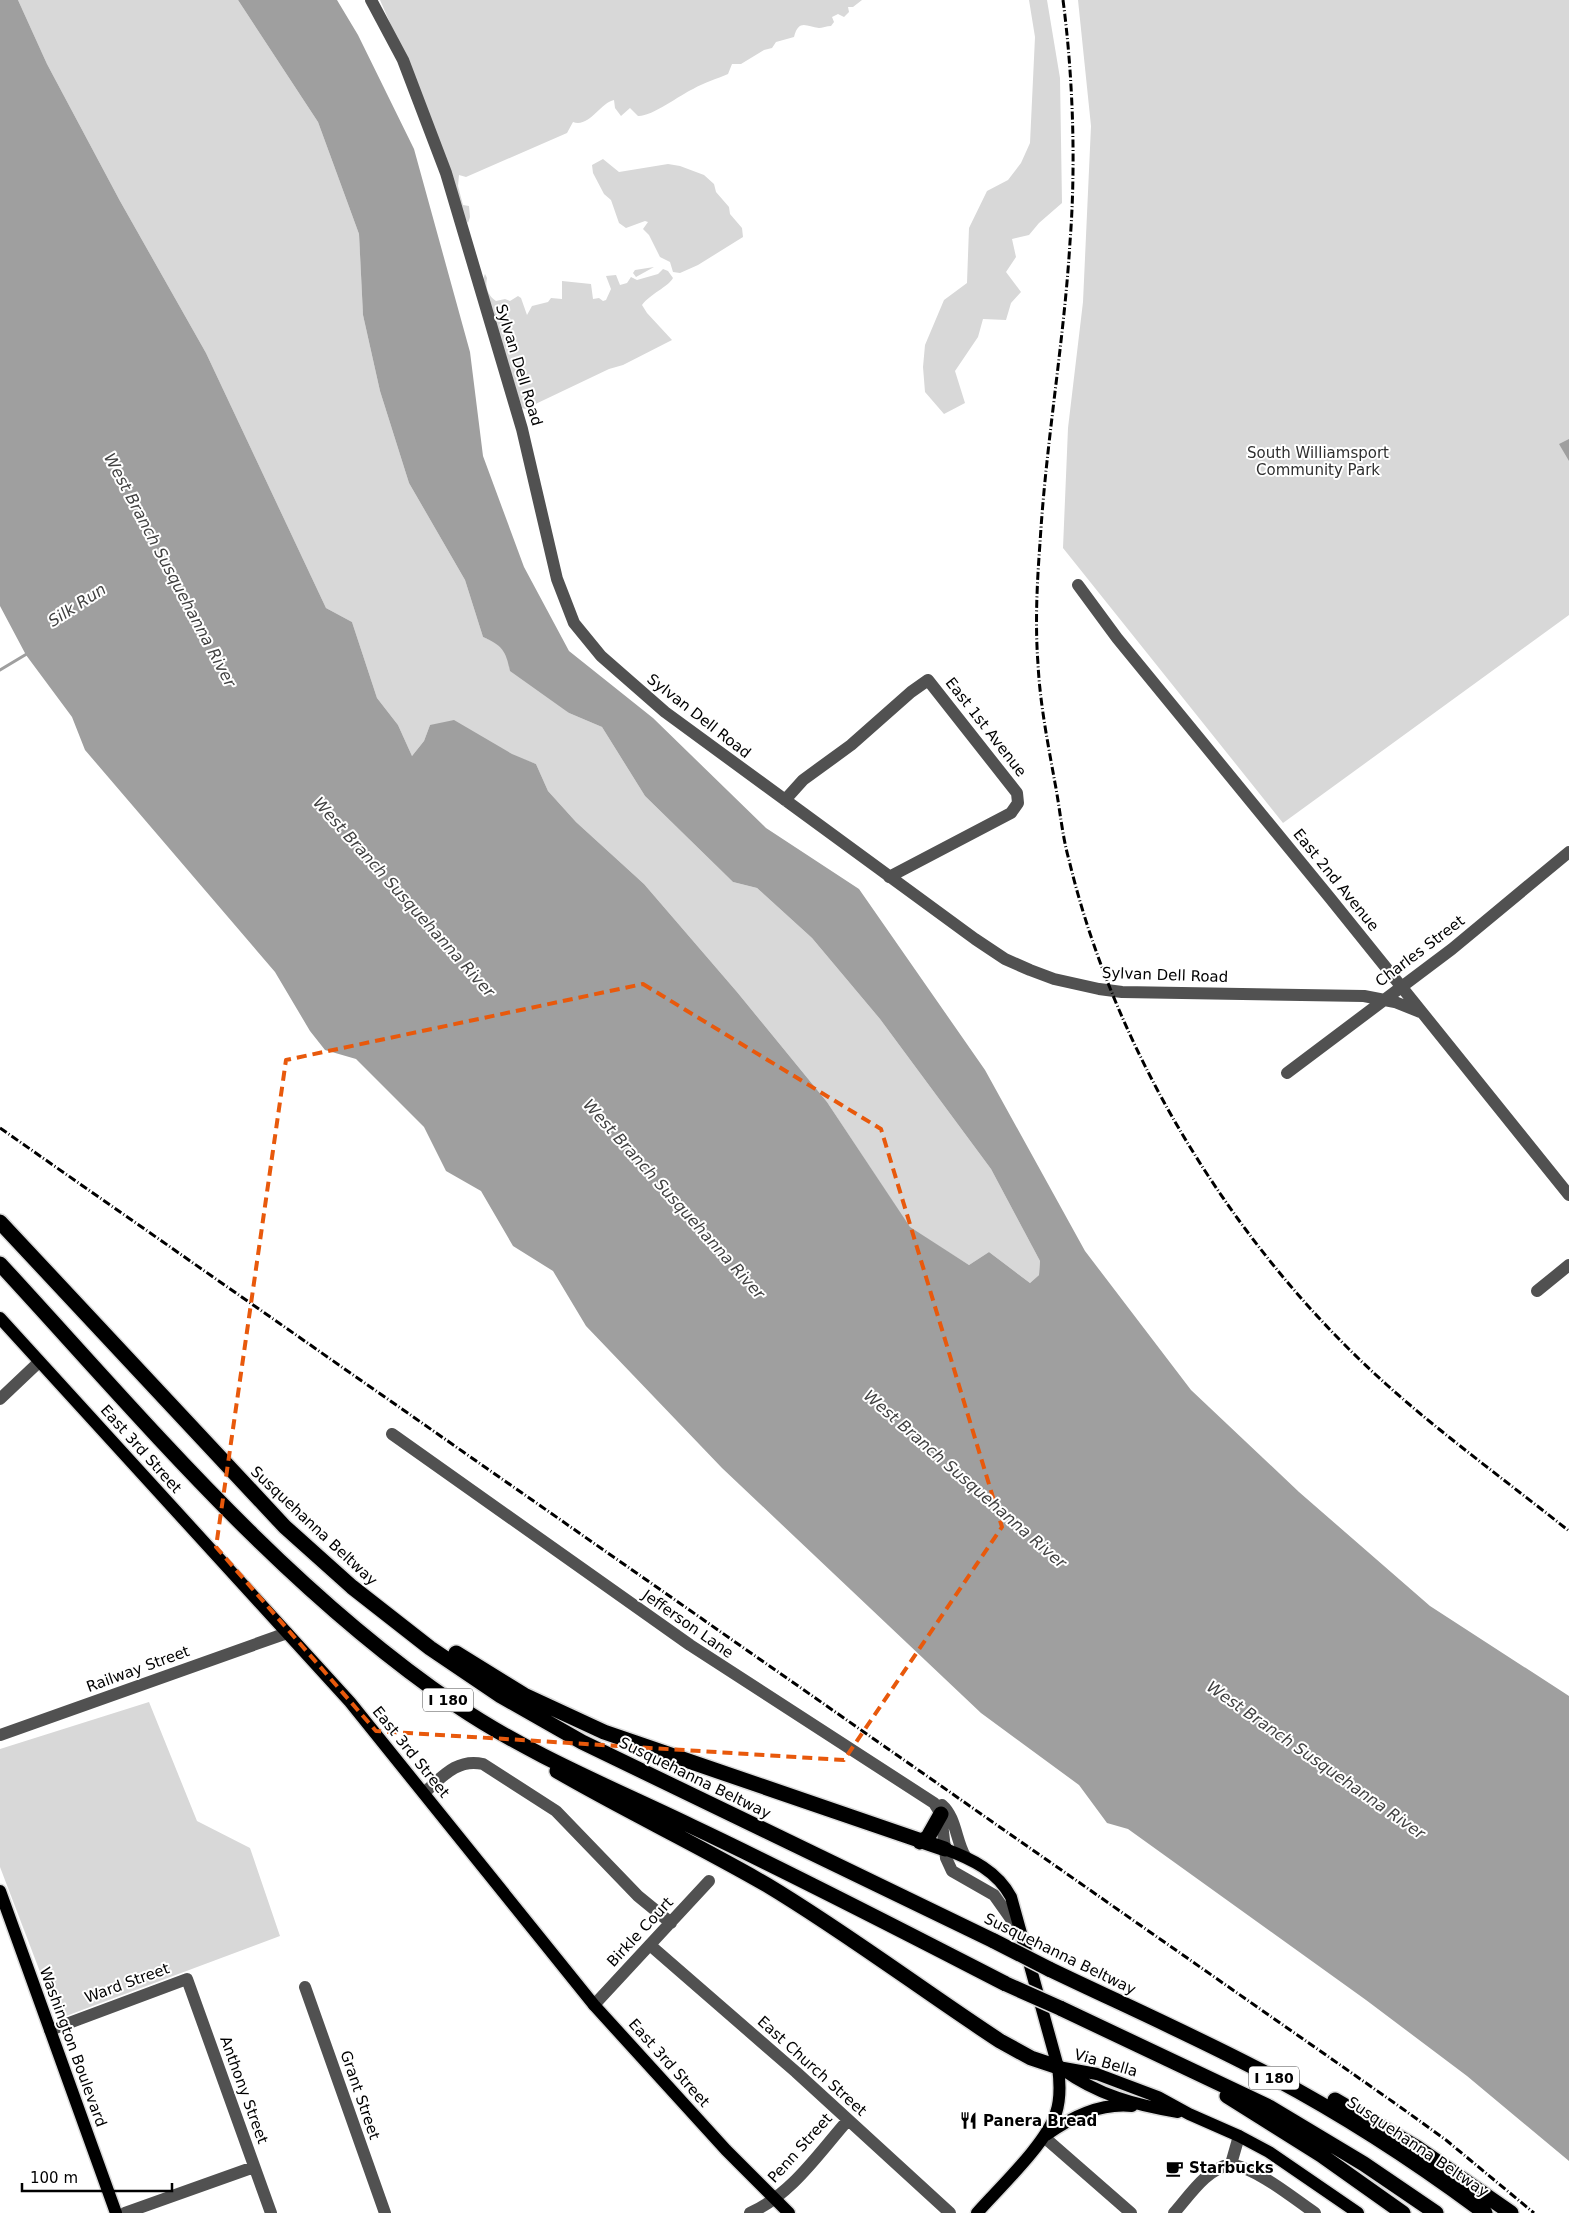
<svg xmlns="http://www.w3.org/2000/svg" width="1569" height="2213" viewBox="0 0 1569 2213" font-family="'DejaVu Sans',sans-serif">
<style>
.green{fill:#d8d8d8}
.water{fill:#9f9f9f}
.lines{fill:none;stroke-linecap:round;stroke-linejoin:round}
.stream{stroke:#9f9f9f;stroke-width:3}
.major-casing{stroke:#dbdbdb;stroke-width:15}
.highway-casing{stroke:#dbdbdb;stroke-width:18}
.minor{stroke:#515151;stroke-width:12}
.major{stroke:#000;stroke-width:12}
.highway{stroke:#000;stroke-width:15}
.rail{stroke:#000;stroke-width:3;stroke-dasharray:8 2.5 1 2.5;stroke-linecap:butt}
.highway-bridge-casing{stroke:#dbdbdb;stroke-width:18;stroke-linecap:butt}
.highway-bridge{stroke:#000;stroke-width:15}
.marked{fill:none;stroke:#e8590c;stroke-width:4;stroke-dasharray:10 6;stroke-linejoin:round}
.labels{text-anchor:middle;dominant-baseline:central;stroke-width:4;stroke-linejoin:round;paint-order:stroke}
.shield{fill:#fff;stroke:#4c4c4c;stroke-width:1}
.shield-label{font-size:14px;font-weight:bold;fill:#000}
.street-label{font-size:15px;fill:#000;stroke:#fff}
.park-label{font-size:15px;fill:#2f2f2f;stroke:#fff}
.poi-label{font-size:15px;font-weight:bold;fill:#000;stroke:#fff;text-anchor:start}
.water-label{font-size:16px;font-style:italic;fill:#404040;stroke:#fff}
</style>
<rect width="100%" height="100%" fill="#fff"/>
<!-- green -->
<path class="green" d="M18,0H238L318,122L359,234L363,315L380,391L409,483L465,580L483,637L495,642L569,713L602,727L645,796L733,882L757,888L812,938L880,1019L991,1169L1040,1261L1039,1275L1030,1283L989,1252L969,1265L910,1228L827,1102L737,992L644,884L576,822L548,791L536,764L430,725L424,741L412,756L398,725L377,698L352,622L326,608L206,353L120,201L47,64Z
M380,0H862L853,7H848L849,12L844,17L838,14L832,17L834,22L831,26C827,26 822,28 819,28C807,27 799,18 794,37L776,42L772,48L764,50L741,64H732L728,74C717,79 705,82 693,89C680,95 651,117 638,116L630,108L621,116L615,108L614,100C600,103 589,128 573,122L567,133L466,177L459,175L458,186L463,205L469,206L470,217L468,223L462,214L407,62Z
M1029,0H1047L1060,78L1062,203L1039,223L1029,235L1012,239L1016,257L1006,272L1021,292L1011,303L1006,320L983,319L978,337L955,371L965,403L944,414L925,392L923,367L925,345L944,300L967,283L969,228L987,191L1008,180L1021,163L1030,143L1035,37Z
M1078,0H1569V615L1283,823L1063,548L1068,428L1083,302L1091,126Z
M603,159L619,172L668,164L680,166L704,175L714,184L716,192L729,207L730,214L742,228L743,237L698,265L680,273L673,272L670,262L660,257L649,235L643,229L648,222L645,221L626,228L619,223L611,200L604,194L593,173L592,165Z
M654,267L636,277L633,273L635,270Z
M663,269L668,271L673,278C668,287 650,294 642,305L647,313L672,340L623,365L609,369L525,409L522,408L482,282L485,274L487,278C485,287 488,296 496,301L505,299L510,301L518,296L521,298L527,315L532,306L548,302L551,298L562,299V281L591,284L593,299L599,298L603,301L606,300L611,289L606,276L616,275L620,285L627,283L631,277L637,280L658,274Z
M149,1702L197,1821L250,1848L280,1936L58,2019L0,1867V1749Z"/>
<!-- water -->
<path class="water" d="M0,0H18L47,64L120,201L206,353L326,608L352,622L377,698L398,725L412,756L424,741L430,725L454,720L512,754L536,764L548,791L576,822L644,884L737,992L827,1102L910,1227L969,1265L989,1252L1030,1283L1039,1275L1040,1261L991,1169L880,1019L812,938L757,888L733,882L645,796L602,727L569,713L510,671C506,651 502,645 483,637L465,580L409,483L380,391L363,315L359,234L318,122L238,0H337L358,35L414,149L470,352L483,456L524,567L569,651L653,718L766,828L859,889L985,1070L1085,1251L1191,1390L1299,1492L1430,1606L1569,1696V2161L1467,2076L1366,2000L1128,1829L1107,1823L1079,1785L981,1713L722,1468L586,1326L553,1271L513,1246L481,1191L446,1171L424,1127L356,1059L325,1050L310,1031L275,972L85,750L72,717L26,655L0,606Z
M1569,439V461L1559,444Z"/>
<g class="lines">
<!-- stream -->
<path class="stream" d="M0,670L30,652"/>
<defs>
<path id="major" d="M0,1318L350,1702L594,2005L726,2150L789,2213
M945,1849C972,1859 997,1871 1011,1897L1058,2067C1060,2082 1061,2098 1056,2113C1046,2144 1000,2187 977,2213
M0,1891L116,2213
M1058,2067L1097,2074L1158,2097L1189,2114L1239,2136L1269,2152L1358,2213
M1062,2069C1098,2095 1135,2105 1178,2112
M1046,2135C1072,2117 1099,2103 1132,2106"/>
<path id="highway" d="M0,1222L285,1527L352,1587L430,1648L501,1696L582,1742L994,1941
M0,1264C142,1418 281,1586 456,1705C528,1754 612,1788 691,1826C797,1876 901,1930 1006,1984
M456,1653L524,1695L604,1732L945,1849
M557,1771C626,1811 698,1845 767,1885C847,1933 922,1990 1000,2041L1031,2058L1058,2067
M920,1842L928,1837L941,1814
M1049,1969C1120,2003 1192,2035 1261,2071C1340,2112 1414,2160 1485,2213
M1060,2008L1269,2107L1364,2164L1436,2213
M1227,2096L1321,2155L1403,2213
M1335,2100L1416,2147L1511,2213"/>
</defs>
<!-- major casing -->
<use href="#major" class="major-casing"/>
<!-- highway casing -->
<use href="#highway" class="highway-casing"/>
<!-- minor -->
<path class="minor" d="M371,0L403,60L446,173L522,429L557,579L574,623L601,656L665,712L975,939L1005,959L1030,970L1054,979L1099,989L1122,992L1364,996L1395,1002L1420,1012
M1078,585L1117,638L1330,898L1569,1195
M785,800L803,780L851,745L911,692L928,680L1017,793L1018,803L1011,813L889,877
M1287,1073L1452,949L1569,852
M1537,1291L1569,1265
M0,1399L39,1362
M392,1434L690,1645L934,1803L941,1814L946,1858L952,1871L994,1895L1016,1926
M0,1735L287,1633
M424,1793C442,1777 457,1758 483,1764L556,1811L638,1896L671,1923
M942,1805C956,1817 956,1841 965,1856
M651,1946L796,2072L950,2213
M305,1987L385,2213
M594,2005L709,1881
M50,2030L187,1979L271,2213
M1044,2137L1131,2213
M1231,2164C1261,2171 1290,2196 1315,2213
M125,2213L254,2167
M750,2213C792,2194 818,2154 848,2120
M1174,2213C1190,2195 1206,2169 1231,2164L1239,2136"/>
<!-- major -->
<use href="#major" class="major"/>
<!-- highway -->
<use href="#highway" class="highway"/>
<!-- rail -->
<path class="rail" d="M1063,0C1073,76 1076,165 1070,242C1064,342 1046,442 1040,543C1037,583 1035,624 1038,664C1040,704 1048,744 1055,783C1060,809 1062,835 1069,860C1116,1056 1236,1250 1387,1385C1444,1436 1509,1483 1569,1531
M0,1128L1396,2104L1446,2140L1534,2213"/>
<defs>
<path id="highway-bridge" d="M994,1941L1049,1969
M1006,1984L1060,2008"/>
</defs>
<!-- highway-bridge casing -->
<use href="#highway-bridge" class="highway-bridge-casing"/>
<!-- highway-bridge -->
<use href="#highway-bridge" class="highway-bridge"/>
</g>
<!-- marked area -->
<path class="marked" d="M643,984L881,1129L1002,1527L844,1760L376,1731L216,1547L286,1060Z"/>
<!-- icons -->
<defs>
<symbol id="restaurant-bare" viewBox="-9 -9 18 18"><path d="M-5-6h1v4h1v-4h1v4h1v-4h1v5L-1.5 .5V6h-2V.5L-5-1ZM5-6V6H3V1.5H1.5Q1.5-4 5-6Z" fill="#000" stroke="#fff" stroke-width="2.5" paint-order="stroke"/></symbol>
<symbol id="cafe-bare" viewBox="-9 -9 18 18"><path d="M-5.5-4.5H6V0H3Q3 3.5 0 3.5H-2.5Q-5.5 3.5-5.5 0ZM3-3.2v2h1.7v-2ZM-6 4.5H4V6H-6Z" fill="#000" stroke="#fff" stroke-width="2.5" paint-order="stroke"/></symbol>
</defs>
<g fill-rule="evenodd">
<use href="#restaurant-bare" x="956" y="2108" width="25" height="25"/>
<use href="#cafe-bare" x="1162" y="2156" width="25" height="25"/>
</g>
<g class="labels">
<!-- shield labels -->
<g class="shield">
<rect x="423" y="1688.5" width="50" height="23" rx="4"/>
<rect x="1249" y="2066.5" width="50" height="23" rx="4"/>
</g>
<g class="shield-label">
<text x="448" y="1700">I 180</text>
<text x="1274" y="2078">I 180</text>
</g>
<!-- street labels -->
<g class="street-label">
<text transform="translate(519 365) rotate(73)">Sylvan Dell Road</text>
<text transform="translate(699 716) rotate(38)">Sylvan Dell Road</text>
<text transform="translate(986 727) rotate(52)">East 1st Avenue</text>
<text transform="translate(1336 880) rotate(51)">East 2nd Avenue</text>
<text transform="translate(1420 951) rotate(-37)">Charles Street</text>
<text transform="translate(1165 975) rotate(2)">Sylvan Dell Road</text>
<text transform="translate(141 1449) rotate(48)">East 3rd Street</text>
<text transform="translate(314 1526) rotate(43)">Susquehanna Beltway</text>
<text transform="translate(688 1624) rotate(35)">Jefferson Lane</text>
<text transform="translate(138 1669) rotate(-20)">Railway Street</text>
<text transform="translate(411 1752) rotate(51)">East 3rd Street</text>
<text transform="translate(695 1778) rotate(26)">Susquehanna Beltway</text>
<text transform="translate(640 1932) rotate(-47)">Birkle Court</text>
<text transform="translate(1060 1954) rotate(26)">Susquehanna Beltway</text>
<text transform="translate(127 1983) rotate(-20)">Ward Street</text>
<text transform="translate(73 2047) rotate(70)">Washington Boulevard</text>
<text transform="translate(669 2063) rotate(48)">East 3rd Street</text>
<text transform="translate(1106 2063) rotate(16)">Via Bella</text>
<text transform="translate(812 2066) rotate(42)">East Church Street</text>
<text transform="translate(244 2090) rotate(70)">Anthony Street</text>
<text transform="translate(360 2095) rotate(71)">Grant Street</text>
<text transform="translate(1418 2147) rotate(34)">Susquehanna Beltway</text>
<text transform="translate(800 2148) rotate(-48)">Penn Street</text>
</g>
<!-- park labels -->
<g class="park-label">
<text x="1318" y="453">South Williamsport<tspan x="1318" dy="17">Community Park</tspan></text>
</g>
<!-- poi labels -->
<g class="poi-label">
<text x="983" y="2121">Panera Bread</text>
<text x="1189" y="2168">Starbucks</text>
</g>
<!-- water labels -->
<g class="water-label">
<text transform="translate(170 570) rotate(62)">West Branch Susquehanna River</text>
<text transform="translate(77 605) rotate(-33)">Silk Run</text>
<text transform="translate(404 897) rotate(48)">West Branch Susquehanna River</text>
<text transform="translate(674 1199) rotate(48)">West Branch Susquehanna River</text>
<text transform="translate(965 1479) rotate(41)">West Branch Susquehanna River</text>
<text transform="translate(1316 1760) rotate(35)">West Branch Susquehanna River</text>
</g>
</g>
<!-- scale -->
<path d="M22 2183v8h150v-8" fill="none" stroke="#000000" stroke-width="2.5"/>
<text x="30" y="2183" font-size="15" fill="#000000" stroke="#ffffff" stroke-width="4" paint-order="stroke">100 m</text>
</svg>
